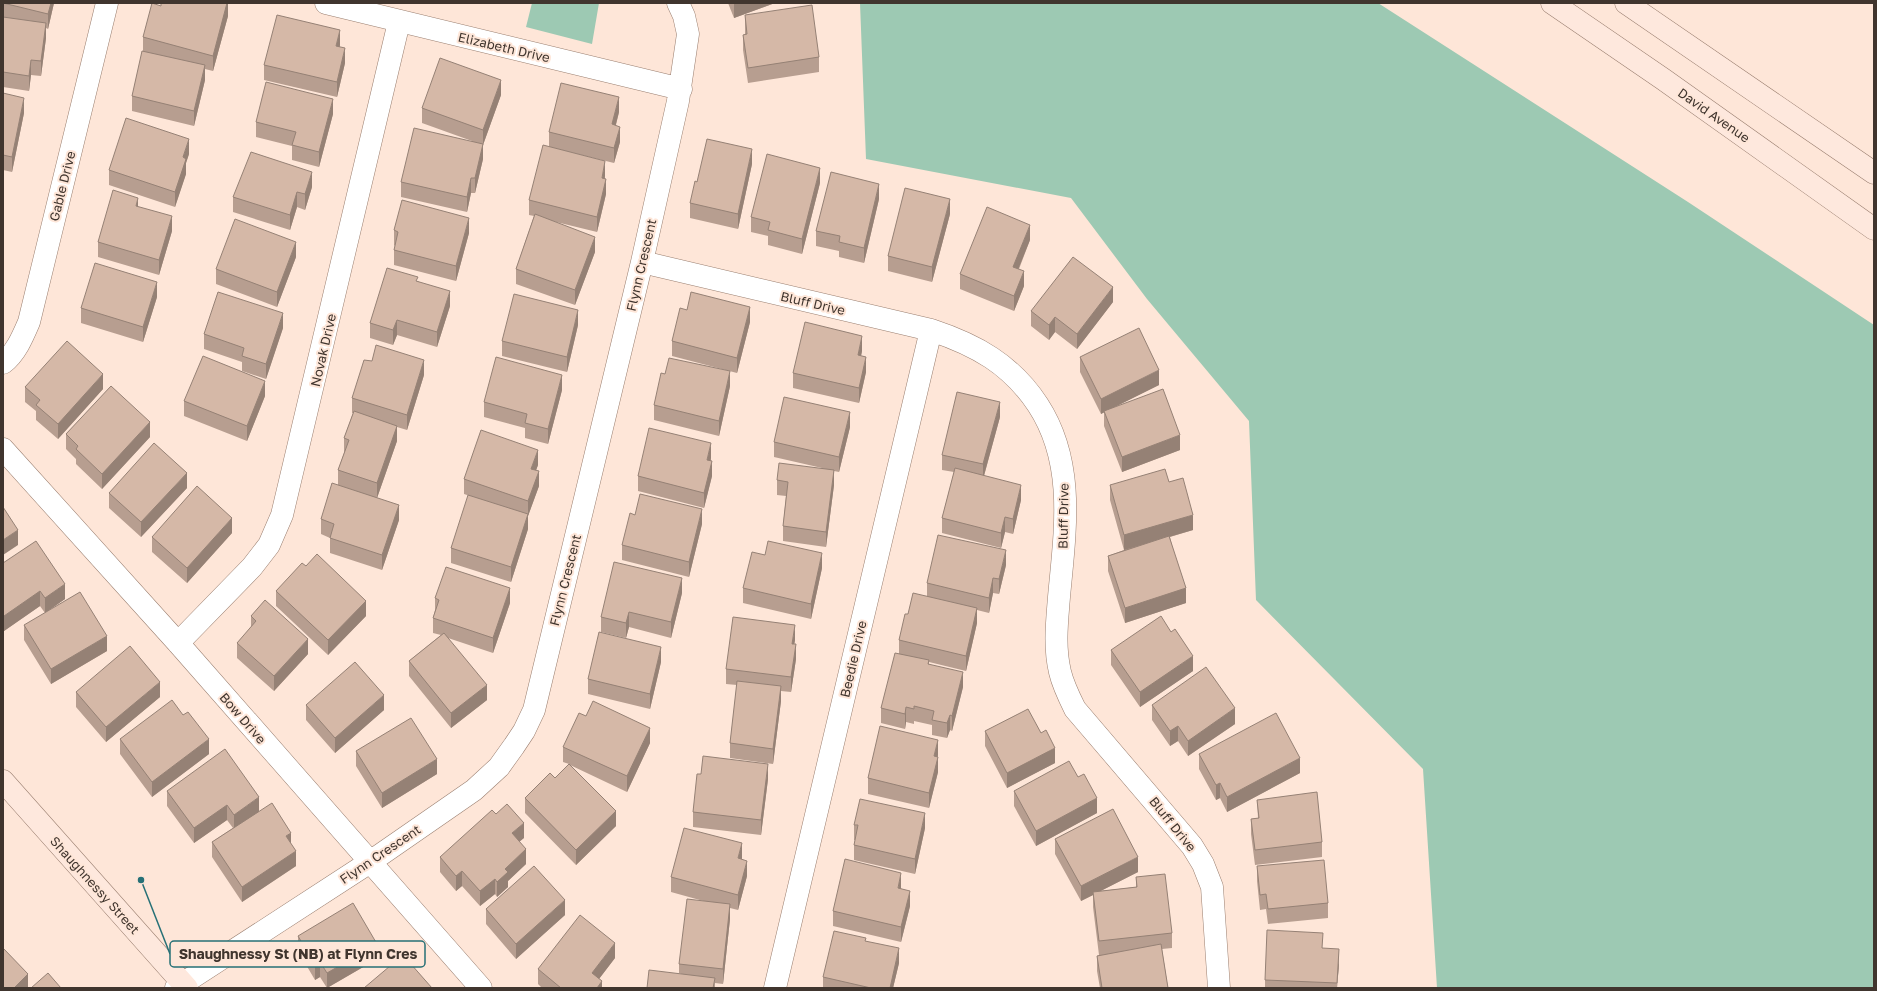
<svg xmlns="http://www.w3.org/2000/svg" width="1877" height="991" viewBox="0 0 1877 991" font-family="'Golos Text',sans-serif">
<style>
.green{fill:#9dc9b3}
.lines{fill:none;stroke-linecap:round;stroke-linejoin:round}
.street-casing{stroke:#9a7f70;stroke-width:23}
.secondary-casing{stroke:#9a7f70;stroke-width:23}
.street{stroke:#fff;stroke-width:22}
.secondary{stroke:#fee8dd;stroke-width:22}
.wall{fill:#b79e90}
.shaded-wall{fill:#958175}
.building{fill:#d5b8a7;stroke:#958175}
.labels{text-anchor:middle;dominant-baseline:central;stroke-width:4;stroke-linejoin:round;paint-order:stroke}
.street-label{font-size:13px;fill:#40352e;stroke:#fee6d8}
.leader{fill:none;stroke:#267076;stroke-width:1.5}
.callout-dot{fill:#267076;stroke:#fee6d8;stroke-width:1.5}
.callout{fill:#fee6d8;stroke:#267076;stroke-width:1.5}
.callout-label{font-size:14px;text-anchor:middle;font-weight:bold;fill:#40352e}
</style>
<rect width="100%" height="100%" fill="#fee6d8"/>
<!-- green -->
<path class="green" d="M532,3H599L592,44L526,27Z
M860,3H1378L1688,202L1874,325V988H1437L1423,769L1256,600L1249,421L1147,299L1071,198L866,159Z"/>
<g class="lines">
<defs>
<path id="street" d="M326,3L681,89
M642,262L931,330C976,345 1011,364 1038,405C1076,463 1065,531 1059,597C1057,622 1054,647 1060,672C1063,685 1069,697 1075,709L1192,846L1203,864L1212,887L1219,988
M3,363C16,353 23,336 29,322L107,3
M3,449L178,643L481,988
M178,643L252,567L269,545L282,515L399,22
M176,988L370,862L474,790L499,767L514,746L524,731L534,710L642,262L678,101L688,34L684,16L678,3
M775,988L931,330"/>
<path id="secondary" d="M1552,3L1663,79L1874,229
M1626,3L1874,173
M3,781L187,988"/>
</defs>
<!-- street casing -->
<use href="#street" class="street-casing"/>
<!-- secondary casing -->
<use href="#secondary" class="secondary-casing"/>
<!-- street -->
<use href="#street" class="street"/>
<!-- secondary -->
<use href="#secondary" class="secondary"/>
</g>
<!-- wall -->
<path class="wall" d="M3,3H54L48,29L46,28V38L41,76L31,75L29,91L3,87Z
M228,3V16L213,71L205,69V80L194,126L132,111V96L143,51V37L161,6Z
M728,3H775L734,18Z
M745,15L819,57V72L748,83L743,50V35L745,34Z
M340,45V47L345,63L337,97L264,80V65Z
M3,93L24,113L12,172L3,170Z
M501,95L483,145V159L475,193H471L467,212L401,197V182L472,141L422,123V108Z
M619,112L616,125L620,142L614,163L549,147V132Z
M333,114L319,167L292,160V146L256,137V122Z
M189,154L186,163V174L175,207L109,185V170Z
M752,164L738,229L690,218V203L697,182Z
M605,176V178L606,194L597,232L552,221L595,252L575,305L516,284V269L534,216L529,215V200Z
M820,183L802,254L768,245V236L751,232V217Z
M312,187L305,210L297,207L290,230L233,212V197Z
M879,199L864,263L839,257V251L816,246V231Z
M950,214L932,282L888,271V256Z
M394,230L469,233L456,281L394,265V250L395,246L394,245Z
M172,231L159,275L98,257V242Z
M1030,240L1019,269L1024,286L1014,311L960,289V274Z
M296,257L277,307L216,284V269Z
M418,281L450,306L437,347L397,335L393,345L370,338V323Z
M157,297L143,342L81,323V308Z
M1113,302L1077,349L1055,332L1049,340L1031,326V311Z
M687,310L750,322L737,373L672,356V341Z
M578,325L567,372L502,356V341Z
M283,328L266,379L242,371V362L204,349V334Z
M862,351L861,356L866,372L859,403L793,388V373Z
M1080,357L1159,385L1110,409L1180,450L1122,472L1104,426V412L1101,414L1080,372Z
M424,375L407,430L397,427V441L377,498L399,520L382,570L330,553V538L321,534V519L338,485V470L344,453V438L353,413H352V398Z
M730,386L719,436L654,420V405Z
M25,387L103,389L58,439L36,420V411L25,402Z
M562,390L548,444L525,438V428L484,417V402Z
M265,396L247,441L184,416V401Z
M1000,417L984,476L1021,500L1013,534L1005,532L1001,548L942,533V518L954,472L942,470V455Z
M850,427L839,472L834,471V485L826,547L783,541V526L786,496L777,495V480L822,468L774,457V442Z
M66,434L150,437L102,489L76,464V459L66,449Z
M711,458V461L712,476L704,508L638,491V476Z
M538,465L536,470L539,486L528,516V529L511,582L451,563V548L476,498L464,494V479Z
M1169,482L1193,530L1170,537L1186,603L1125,623L1108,571V556L1124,550L1110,500V485Z
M187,488L141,537L109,508V493Z
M635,515L702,524L689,577L622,560V545Z
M232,533L187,583L152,552V537Z
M3,563L65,599L45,613L40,606L4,631L3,630Z
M1006,565L999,594L993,593L989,613L977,610V623L966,671L929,662V664L963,687L952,731L950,730L947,738L932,735V725L914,721V724L906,722L905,729L881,723V708L899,653V640L908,614L927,597V583Z
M306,566L366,616L328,655L276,606V591Z
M822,568L811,619L743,603V588Z
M682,593L671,638L629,627L626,638L601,632V617Z
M435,598L510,603L493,653L448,638L487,700L451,728L409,676V661L441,635L433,633V618L435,610Z
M251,616L308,654L274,691L237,658V643L251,628Z
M24,625L107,651L51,684L24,640Z
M795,640L794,644L796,659L791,692L781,691V701L773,764L730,758V743L737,685L726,684V669Z
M1111,650L1193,671L1140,707L1111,665Z
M661,662L650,709L588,694V679Z
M76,692L160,697L106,742L76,707Z
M306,705L384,710L335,753L306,720Z
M1152,705L1235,724L1188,756L1178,741L1170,746L1152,720Z
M183,715L209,754L152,797L120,754V739Z
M985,731L1041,733L1055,763L1007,788L985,746Z
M650,743L627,792L570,765L616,826L576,865L525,813V798L555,778L569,764L563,762V747Z
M356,751L437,774L382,808L356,766Z
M1199,754L1300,773L1227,812L1220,798L1216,800L1199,769Z
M938,755V772L929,808L868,794V778Z
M701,774L768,779L761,835L693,827V812Z
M1078,777L1097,813L1036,846L1014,806V791Z
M167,791L259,811L291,844L296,866L242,902L212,857V842L233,828L227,820L194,843L167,806Z
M1257,800L1322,842V857L1255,865L1251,834V819L1258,818Z
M854,825L925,828L915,874L854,860V845L855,840H854Z
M524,838L519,841L526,864L508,881V887L497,897L495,894L480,906L462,886L456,891L440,872V857Z
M1055,839L1138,872L1100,891L1136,887V877L1172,933V948L1162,949L1168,988H1100L1097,971V956L1099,955L1093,907V895L1081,901L1055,854Z
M742,858V859L747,876L738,910L730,908V919L723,984L715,983V988L679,973V964L707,902L671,892V877Z
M1257,866L1328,903V918L1268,924L1266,909L1260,910L1257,881Z
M901,888L910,906L901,942L833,926V911Z
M486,909L565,915L516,959L486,924Z
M298,936L377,959L327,988L320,977L315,980L298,951Z
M866,941L899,963L893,988H823V977Z
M615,958L599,979L602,988H542L538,984V969Z
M1339,964L1337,988H1265V980Z"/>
<!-- shaded-wall -->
<path class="shaded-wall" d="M51,3H54L48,29V14Z
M227,3H228V16L213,71V56Z
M734,3H775L734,18Z
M46,23V38L41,76V61Z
M340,30V45L336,61V46Z
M345,48V63L337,97V82Z
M31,60V75L29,91V76Z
M205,65V80L194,126V111Z
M501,80V95L483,145V130Z
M619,97V112L612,139V124Z
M24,98V113L12,172V157Z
M333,99V114L319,167V152Z
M620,127V142L614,163V148Z
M189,139V154L186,163V174L175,207V192L183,157Z
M483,144V159L475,193V178Z
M752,149V164L738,229V214Z
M605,161V176L602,193V178Z
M820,168V183L802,254V239Z
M312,172V187L305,210V194Z
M471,178V193L467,212V197Z
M606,179V194L597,232V217Z
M879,184V199L864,263V248Z
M297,192V207L290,230V215Z
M138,198V213L136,206Z
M950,199V214L932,282V267Z
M172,216V231L159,275V260Z
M469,218V233L456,281V266Z
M1030,225V240L1013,282V267Z
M595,237V252L575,305V290Z
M296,242V257L277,307V292Z
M1024,271V286L1014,311V296Z
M157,282V297L143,342V327Z
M1113,287V302L1077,349V334Z
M450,291V306L437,347V332Z
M750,307V322L737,373V358Z
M578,310V325L567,372V357Z
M283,313V328L266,379V364Z
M1055,317V332L1049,340V325Z
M397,320V335L393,345V330Z
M862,336V351L858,370V355Z
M866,357V372L859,403V388Z
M424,360V375L407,430V415Z
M1159,370V385L1101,414V399Z
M730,371V386L719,436V421Z
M103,374V389L58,439V424Z
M562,375V390L548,444V429Z
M265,381V396L247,441V426Z
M1000,402V417L983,479V464Z
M850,412V427L839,472V457Z
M150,422V437L102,489V474Z
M397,426V441L377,498V483Z
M1180,435V450L1122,472V457Z
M711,443V458L707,475V460Z
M538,450V465L531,484V469Z
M712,461V476L704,508V493Z
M834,470V485L826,547V532Z
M539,471V486L528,516V501Z
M187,473V488L141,537V522Z
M1021,485V500L1013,534V519Z
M399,505V520L382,570V555Z
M702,509V524L689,577V562Z
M528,514V529L511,582V567Z
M1193,515V530L1124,550V535Z
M1005,517V532L1001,548V533Z
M232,518V533L187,583V568Z
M18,530V545L3,555V540Z
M1006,550V565L999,594V579Z
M822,553V568L811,619V604Z
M682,578V593L671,638V622Z
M993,578V593L989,613V598Z
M65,584V599L45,613V598Z
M510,588V603L493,653V638Z
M1186,588V603L1125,623V608Z
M40,591V606L4,631V616Z
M366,601V616L328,655V640Z
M977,608V623L966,671V656Z
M629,612V627L626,638V623Z
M795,625V640L792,659V644Z
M107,636V651L51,684V669Z
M308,639V654L274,691V676Z
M796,644V659L791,692V677Z
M661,647V662L650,709V694Z
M1193,656V671L1140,707V692Z
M963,672V687L952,731V716Z
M160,682V697L106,742V727Z
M487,685V700L451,728V713Z
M781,686V701L773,764V749Z
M384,695V710L335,753V738Z
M906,707V722L905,729V714Z
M1235,708V724L1188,756V741Z
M950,715V730L947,738V723Z
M1178,726V741L1170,746V731Z
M650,728V743L627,792V776Z
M209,739V754L152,797V782Z
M938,740V755L934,771V756Z
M1055,748V763L1007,788V773Z
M938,757V772L929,808V793Z
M1300,758V773L1227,812V797Z
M437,759V774L382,808V793Z
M768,764V779L761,835V820Z
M1220,783V798L1216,800V785Z
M259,797V812L234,830V815Z
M1097,798V813L1036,846V831Z
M227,805V820L194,843V828Z
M616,811V826L576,865V850Z
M925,813V828L915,874V859Z
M524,823V838L512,848V833Z
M291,833V848L286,836Z
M742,843V858L738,873V858Z
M526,849V864L508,881V887L497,897V882L505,869Z
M296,851V866L242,902V887Z
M1138,857V872L1093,895V892V895L1081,901V886Z
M747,861V876L738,910V895Z
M462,871V886L456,891V876Z
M901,873V888L898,903V888Z
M495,879V894L480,906V891Z
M910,891V906L901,942V927Z
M565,900V915L516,959V944Z
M730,904V919L723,984V969Z
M615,943V958L592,988V973Z
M377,944V959L327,988V973Z
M899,948V963L893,988H890Z
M1339,949V964L1337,988Z
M320,962V977L315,980V965Z
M28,974V988H14Z
M602,981V988H597Z"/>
<!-- building -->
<path class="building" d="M3,3H51L48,14Z
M152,3L161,6V3H227L213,56L143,37Z
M812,5L819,57L748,68L743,35L747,34L745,15Z
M277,15L340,30L336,46L345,48L337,82L264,65Z
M3,17L46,23L41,61L31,60L29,76L3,72Z
M142,51L205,65L194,111L132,96Z
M440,58L501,80L483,130L422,108Z
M266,82L333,99L319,152L292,145L296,132L256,122Z
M561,83L619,97L612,124L620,127L614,148L549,132Z
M3,93L24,98L12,157L3,155Z
M126,118L189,139L183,157L186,159L175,192L109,170Z
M414,128L483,144L475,178H471L467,197L401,182Z
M707,139L752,149L738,214L690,203L695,181L697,182Z
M543,145L605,161L602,178L606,179L597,217L529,200Z
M251,152L312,172L305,194L297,192L290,215L233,197Z
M767,154L820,168L802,239L768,230L770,222L751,217Z
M831,172L879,184L864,248L839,242L840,236L816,231Z
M905,188L950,199L932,267L888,256Z
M113,190L138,198L136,206L172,216L159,260L98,242Z
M402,200L469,218L456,266L394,250L398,232L394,230Z
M987,207L1030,225L1013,267L1024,271L1014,296L960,274Z
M535,214L595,237L575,290L516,269Z
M235,219L296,242L277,292L216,269Z
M1073,257L1113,287L1077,334L1055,317L1049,325L1031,311Z
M95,263L157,282L143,327L81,308Z
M387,268L418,277L416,281L450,291L437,332L397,320L393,330L370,323Z
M218,292L283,313L266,364L242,356L244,348L204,334Z
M691,292L750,307L737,358L672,341L680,308L687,310Z
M514,294L578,310L567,357L502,341Z
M805,322L862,336L858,355L866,357L859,388L793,373Z
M1139,328L1159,370L1101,399L1080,357Z
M67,341L103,374L58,424L36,405L40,400L25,387Z
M376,345L424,360L407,415L352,398L364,360L372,361Z
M203,356L265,381L247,426L184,401Z
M496,357L562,375L548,429L525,423L527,414L484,402Z
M669,358L730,371L719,421L654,405L661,373L665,374Z
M111,386L150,422L102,474L76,449L78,446L66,434Z
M1163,389L1180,435L1122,457L1104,411Z
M957,392L1000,402L983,464L942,455Z
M784,397L850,412L839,457L774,442Z
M354,411L397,426L377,483L338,470L349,440L344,438Z
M649,428L711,443L707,460L712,461L704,493L638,476Z
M481,430L538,450L531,469L539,471L528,501L464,479Z
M154,443L187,473L141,522L109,493Z
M779,463L834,470L826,532L783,526L788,482L777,480Z
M955,468L1021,485L1013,519L1005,517L1001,533L942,518Z
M1165,469L1169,482L1183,478L1193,515L1124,535L1110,485Z
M332,483L399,505L382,555L330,538L334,524L321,519Z
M197,486L232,518L187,568L152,537Z
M640,494L702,509L689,562L622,545L630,513L635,515Z
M468,495L528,514L511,567L451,548Z
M3,507L18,530L3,540Z
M938,535L1006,550L999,579L993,578L989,598L927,583Z
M1169,536L1186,588L1125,608L1108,556Z
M36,541L65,584L45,598L40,591L4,616L3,615V563Z
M768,541L822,553L811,604L743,588L752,552L765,555Z
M317,554L366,601L328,640L276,591L302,563L306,566Z
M614,562L682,578L671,622L629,612L626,623L601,617Z
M446,567L510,588L493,638L433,618L439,600L435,598Z
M80,592L107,636L51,669L24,625Z
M913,593L977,608L966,656L899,640L905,614H908Z
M265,600L308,639L274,676L237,643L256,621L251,616Z
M1161,616L1171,632L1175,629L1193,656L1140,692L1111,650Z
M733,617L795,625L792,644H796L791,677L726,669Z
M599,632L661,647L650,694L588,679Z
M444,633L487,685L451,713L409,661Z
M130,646L160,682L106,727L76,692Z
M895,653L929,660L928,664L963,672L952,716L950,715L947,723L932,720L934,711L914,706V709L906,707L905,714L881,708Z
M355,662L384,695L335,738L306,705Z
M1206,667L1235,708L1188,741L1178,726L1170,731L1152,705Z
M737,681L781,686L773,749L730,743Z
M172,700L183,715L188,712L209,739L152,782L120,739Z
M593,701L650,728L627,776L563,747L579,713L586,716Z
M1028,709L1041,733L1046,730L1055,748L1007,773L985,731Z
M1276,713L1300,758L1227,797L1220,783L1216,785L1199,754Z
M411,718L437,759L382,793L356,751Z
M880,726L938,740L934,756L938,757L929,793L868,778Z
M225,749L259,797L234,815L227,805L194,828L167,791Z
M703,756L768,764L761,820L693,812L697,774H701Z
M1069,761L1078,777L1084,774L1097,798L1036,831L1014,791Z
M569,764L616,811L576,850L525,798L550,773L555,778Z
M1317,792L1322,842L1255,850L1251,819L1259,818L1257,800Z
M860,799L925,813L915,859L854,845L858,825H854Z
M272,803L291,833L286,836L296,851L242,887L212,842Z
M507,804L524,823L512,833L526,849L505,869L508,872L497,882L495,879L480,891L462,871L456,876L440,857L492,810L496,814Z
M1113,809L1138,857L1081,886L1055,839Z
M684,828L742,843L738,858L747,861L738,895L671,877Z
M845,859L901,873L898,888L910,891L901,927L833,911Z
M1324,860L1328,903L1268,909L1266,894L1260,895L1257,866Z
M534,866L565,900L516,944L486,909Z
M1165,874L1172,933L1099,941L1093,892L1137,887L1136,877Z
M687,899L730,904L723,969L679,964Z
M353,903L377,944L327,973L320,962L315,965L298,936Z
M580,915L615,943L592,973L602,981L597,988H561L538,969Z
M1267,930L1323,933L1322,948L1339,949L1337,983L1265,980Z
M834,931L866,938L865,941L899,948L890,988H871L823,977Z
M1161,944L1168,988H1102L1097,956Z
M3,948L28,974L14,988H3Z
M403,955L432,988H364Z
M649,970L715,978L713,988H647Z
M48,973L61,988H31Z"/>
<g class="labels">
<!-- street labels -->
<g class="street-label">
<text transform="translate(504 47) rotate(13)">Elizabeth Drive</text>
<text transform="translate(1714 115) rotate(35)">David Avenue</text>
<text transform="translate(62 186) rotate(-76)">Gable Drive</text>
<text transform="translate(641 265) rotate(-77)">Flynn Crescent</text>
<text transform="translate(813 303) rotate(13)">Bluff Drive</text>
<text transform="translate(323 350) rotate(-77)">Novak Drive</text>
<text transform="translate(1063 516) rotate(-89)">Bluff Drive</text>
<text transform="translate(565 580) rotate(-76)">Flynn Crescent</text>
<text transform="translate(853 659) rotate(-77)">Beedie Drive</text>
<text transform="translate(243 718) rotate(49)">Bow Drive</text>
<text transform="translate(1173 824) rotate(51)">Bluff Drive</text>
<text transform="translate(380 854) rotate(-34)">Flynn Crescent</text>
<text transform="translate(95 885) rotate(48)">Shaughnessy Street</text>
</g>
</g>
<!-- callouts -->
<path class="leader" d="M141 880L170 954"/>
<circle class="callout-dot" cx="141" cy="880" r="4"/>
<rect class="callout" x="170" y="941" width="255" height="26" rx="4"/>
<g class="callout-label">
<text x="298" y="959">Shaughnessy St (NB) at Flynn Cres</text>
</g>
<!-- border -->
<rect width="1877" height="991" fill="none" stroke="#40352e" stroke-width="8"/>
</svg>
